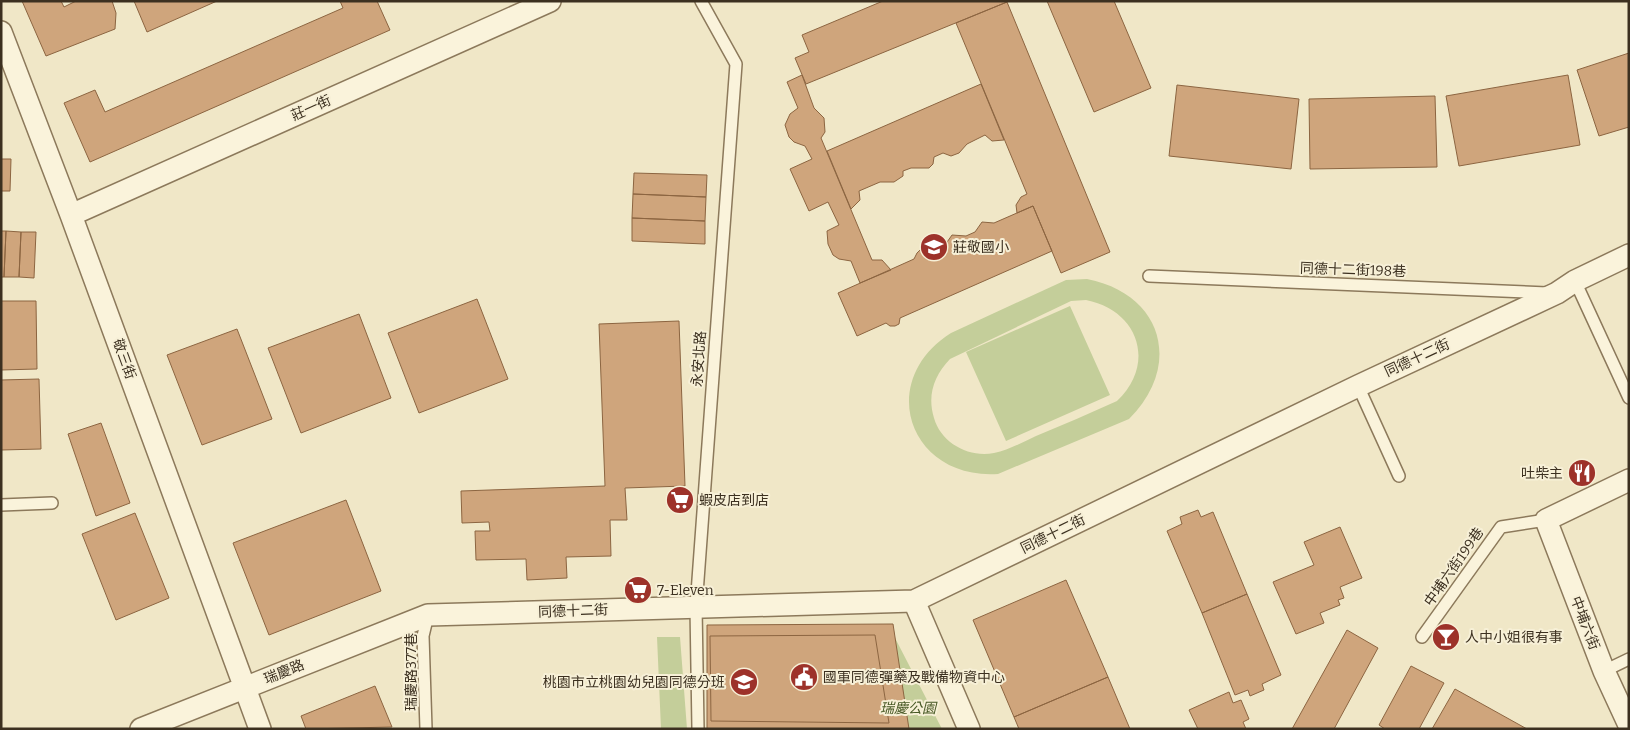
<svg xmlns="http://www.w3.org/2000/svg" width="1630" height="730" viewBox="0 0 1630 730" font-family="Bitter,'Noto Sans TC',serif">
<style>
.green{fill:#c4ce9a;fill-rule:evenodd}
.building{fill:#cfa57c;stroke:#8c6541}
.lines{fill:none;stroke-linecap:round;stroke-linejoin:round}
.lane-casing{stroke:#8c795b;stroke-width:14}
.street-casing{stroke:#8c795b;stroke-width:24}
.lane{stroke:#faf3db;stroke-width:11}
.street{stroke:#faf3db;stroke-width:21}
.labels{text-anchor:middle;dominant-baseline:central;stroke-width:4;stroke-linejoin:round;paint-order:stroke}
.street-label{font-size:14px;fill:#3c3020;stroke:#f7f0d7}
.poi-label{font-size:14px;fill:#3c3020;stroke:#f7f0d7;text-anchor:start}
.park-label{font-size:14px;font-style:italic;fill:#485926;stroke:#f7f0d7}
</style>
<rect width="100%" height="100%" fill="#f0e7c7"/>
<!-- green -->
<path class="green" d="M1087,279C1163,294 1183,365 1129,419L998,474C909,480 875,381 951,333L1066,280ZM1086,300C1138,310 1157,363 1117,401C1090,413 1063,425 1036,436C1023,442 1009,450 994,453C969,458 941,443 934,418C927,395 934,376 950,359L1071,301Z
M1070,306L1110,395L1006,441L966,352Z
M894,636L942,729H711Z
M657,637H680L687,729H661Z"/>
<!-- building -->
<path class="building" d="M22,1H61L64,7L76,1H112L116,13L115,29L46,56Z
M134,1H217L147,32Z
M340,1H377L390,30L90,162L64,103L95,90L105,112L343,8Z
M883,1H1006L1007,2L806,84L795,58L809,52L802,35Z
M1047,1H1114L1151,88L1094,112Z
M1007,2L1110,252L1061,273L1033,206L1017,213L1016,205L1021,197L1027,194L956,23Z
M1629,53V127L1599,136L1577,70Z
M802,75L814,108L824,118L825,132L821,138L872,260H882L891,270L860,283L851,261L839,259L833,255L828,244L827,231L839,225L828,202L809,211L790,169L812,159L805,146L794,142L789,137L785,125L790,114L798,108L787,82Z
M1568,75L1580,145L1459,166L1446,96Z
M981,84L1004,140L992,141L985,135L967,144L959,153L951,156L943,153L934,157L933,164L929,168H911L903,171V176L894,182H880L859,191L860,200L851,209L827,151Z
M1177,85L1299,99L1291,169L1169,156Z
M1435,96L1437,167L1310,169L1309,99Z
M1,159H11L10,191H1Z
M634,173L707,175L706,197L633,194Z
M633,194L706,197L705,221L632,218Z
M1033,206L1052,251L900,318L899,324L895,326H890L886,323L857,336L838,293L914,259L917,253L923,247H931L937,250L945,245L952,235L966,236L975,232L982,222L994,223Z
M632,218L705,221V244L632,241Z
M1,231H6L4,277H1Z
M6,231L21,232L19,277H4Z
M21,232H36L34,278L19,277Z
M477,299L508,379L419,413L388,333Z
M1,301H36L37,369L1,370Z
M359,314L391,398L301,433L268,348Z
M679,321L685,486L625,488L627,520H610L611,556L566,557L567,578L527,580L526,559L476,560L475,531H490L489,522L462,523L461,491L605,486L599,324Z
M237,329L272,419L202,445L167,355Z
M39,379L41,449L1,450V380Z
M101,423L130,503L96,516L68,434Z
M346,500L381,591L269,635L233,543Z
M1198,510L1201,517L1213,512L1247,594L1202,613L1167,531L1182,524L1180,517Z
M135,513L169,598L116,620L82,534Z
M1340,527L1362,578L1340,587L1344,598L1338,600L1340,605L1320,613L1324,623L1296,634L1273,582L1314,565L1304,542Z
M1066,580L1108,677L1014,717L973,620Z
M1247,594L1281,675L1262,684L1264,690L1250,696L1248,690L1235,695L1202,613Z
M893,624L909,729H707V625Z
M1347,630L1378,648L1334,729H1292Z
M875,635L889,723L711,721L710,636Z
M1411,666L1444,683L1419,729H1385L1379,725Z
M1108,677L1130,729H1019L1014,717Z
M375,686L392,727L306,729L301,716Z
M1455,689L1527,729H1432Z
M1229,692L1233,703L1241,700L1249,719L1243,722L1246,729H1198L1189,710Z"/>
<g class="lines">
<defs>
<path id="lane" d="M1149,276L1547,293
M1575,281L1629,398
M1358,386L1399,476
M1,505L52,503
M1422,637L1501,527L1546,520
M1604,671L1629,659
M426,729L423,636L428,615
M698,729L696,607L736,64L701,1"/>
<path id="street" d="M1,32L71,215L260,729
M71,215L550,1
M1629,480L1546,520L1604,671L1629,725
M914,601L969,729
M141,729L428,615L914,601L1358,386L1557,293L1575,281L1629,255"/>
</defs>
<!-- lane casing -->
<use href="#lane" class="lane-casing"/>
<!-- street casing -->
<use href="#street" class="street-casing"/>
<!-- lane -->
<use href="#lane" class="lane"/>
<!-- street -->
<use href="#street" class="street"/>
</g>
<!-- icons -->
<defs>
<symbol id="school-disc" viewBox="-11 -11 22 22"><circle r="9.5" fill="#9d322a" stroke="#f7f0d7"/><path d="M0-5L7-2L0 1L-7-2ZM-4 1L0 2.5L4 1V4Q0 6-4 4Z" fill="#fff"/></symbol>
<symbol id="restaurant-disc" viewBox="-11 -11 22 22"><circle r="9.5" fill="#9d322a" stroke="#f7f0d7"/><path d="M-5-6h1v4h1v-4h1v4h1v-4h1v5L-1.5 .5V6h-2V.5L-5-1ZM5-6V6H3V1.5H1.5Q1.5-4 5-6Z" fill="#fff"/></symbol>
<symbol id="supermarket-disc" viewBox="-11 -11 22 22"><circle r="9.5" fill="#9d322a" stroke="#f7f0d7"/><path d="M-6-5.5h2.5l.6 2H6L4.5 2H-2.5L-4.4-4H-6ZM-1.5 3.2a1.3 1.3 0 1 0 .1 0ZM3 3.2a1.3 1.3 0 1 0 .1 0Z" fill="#fff"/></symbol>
<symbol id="bar-disc" viewBox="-11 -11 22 22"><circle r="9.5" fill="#9d322a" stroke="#f7f0d7"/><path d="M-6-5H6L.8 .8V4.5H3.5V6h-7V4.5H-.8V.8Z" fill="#fff"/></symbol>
<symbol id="civic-disc" viewBox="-11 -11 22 22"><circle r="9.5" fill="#9d322a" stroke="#f7f0d7"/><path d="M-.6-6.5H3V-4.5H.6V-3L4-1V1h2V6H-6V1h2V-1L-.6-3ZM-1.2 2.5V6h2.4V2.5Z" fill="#fff"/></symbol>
</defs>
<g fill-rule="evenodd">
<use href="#school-disc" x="918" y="231" width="32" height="32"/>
<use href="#restaurant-disc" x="1566" y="457" width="32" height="32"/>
<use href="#supermarket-disc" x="664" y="484" width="32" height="32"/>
<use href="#supermarket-disc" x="622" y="574" width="32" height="32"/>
<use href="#bar-disc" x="1430" y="621" width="32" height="32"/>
<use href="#civic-disc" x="788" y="661" width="32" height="32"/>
<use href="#school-disc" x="728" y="666" width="32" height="32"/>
</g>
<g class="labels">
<!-- street labels -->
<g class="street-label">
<text transform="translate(311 108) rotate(-24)">莊一街</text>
<text transform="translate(1353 270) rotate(2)">同德十二街198巷</text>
<text transform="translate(1417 358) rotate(-25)">同德十二街</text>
<text transform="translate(124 359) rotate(70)">敬三街</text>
<text transform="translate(699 359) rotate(-86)">永安北路</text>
<text transform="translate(1053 534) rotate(-26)">同德十二街</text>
<text transform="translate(1454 567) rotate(-55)">中埔六街199巷</text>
<text transform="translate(573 611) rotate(-2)">同德十二街</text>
<text transform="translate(1585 623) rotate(69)">中埔六街</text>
<text transform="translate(284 672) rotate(-22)">瑞慶路</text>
<text transform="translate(411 672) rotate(-90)">瑞慶路377巷</text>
</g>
<!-- poi labels -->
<g class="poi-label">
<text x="953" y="247">莊敬國小</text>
<text x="1563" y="473" text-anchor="end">吐柴主</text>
<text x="699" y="500">蝦皮店到店</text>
<text x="657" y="590">7-Eleven</text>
<text x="1465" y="637">人中小姐很有事</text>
<text x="823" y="677">國軍同德彈藥及戰備物資中心</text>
<text x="725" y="682" text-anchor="end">桃園市立桃園幼兒園同德分班</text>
</g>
<!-- park labels -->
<g class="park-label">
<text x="908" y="708">瑞慶公園</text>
</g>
</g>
<!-- border -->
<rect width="1630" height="730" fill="none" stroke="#3c3020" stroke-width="5"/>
</svg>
